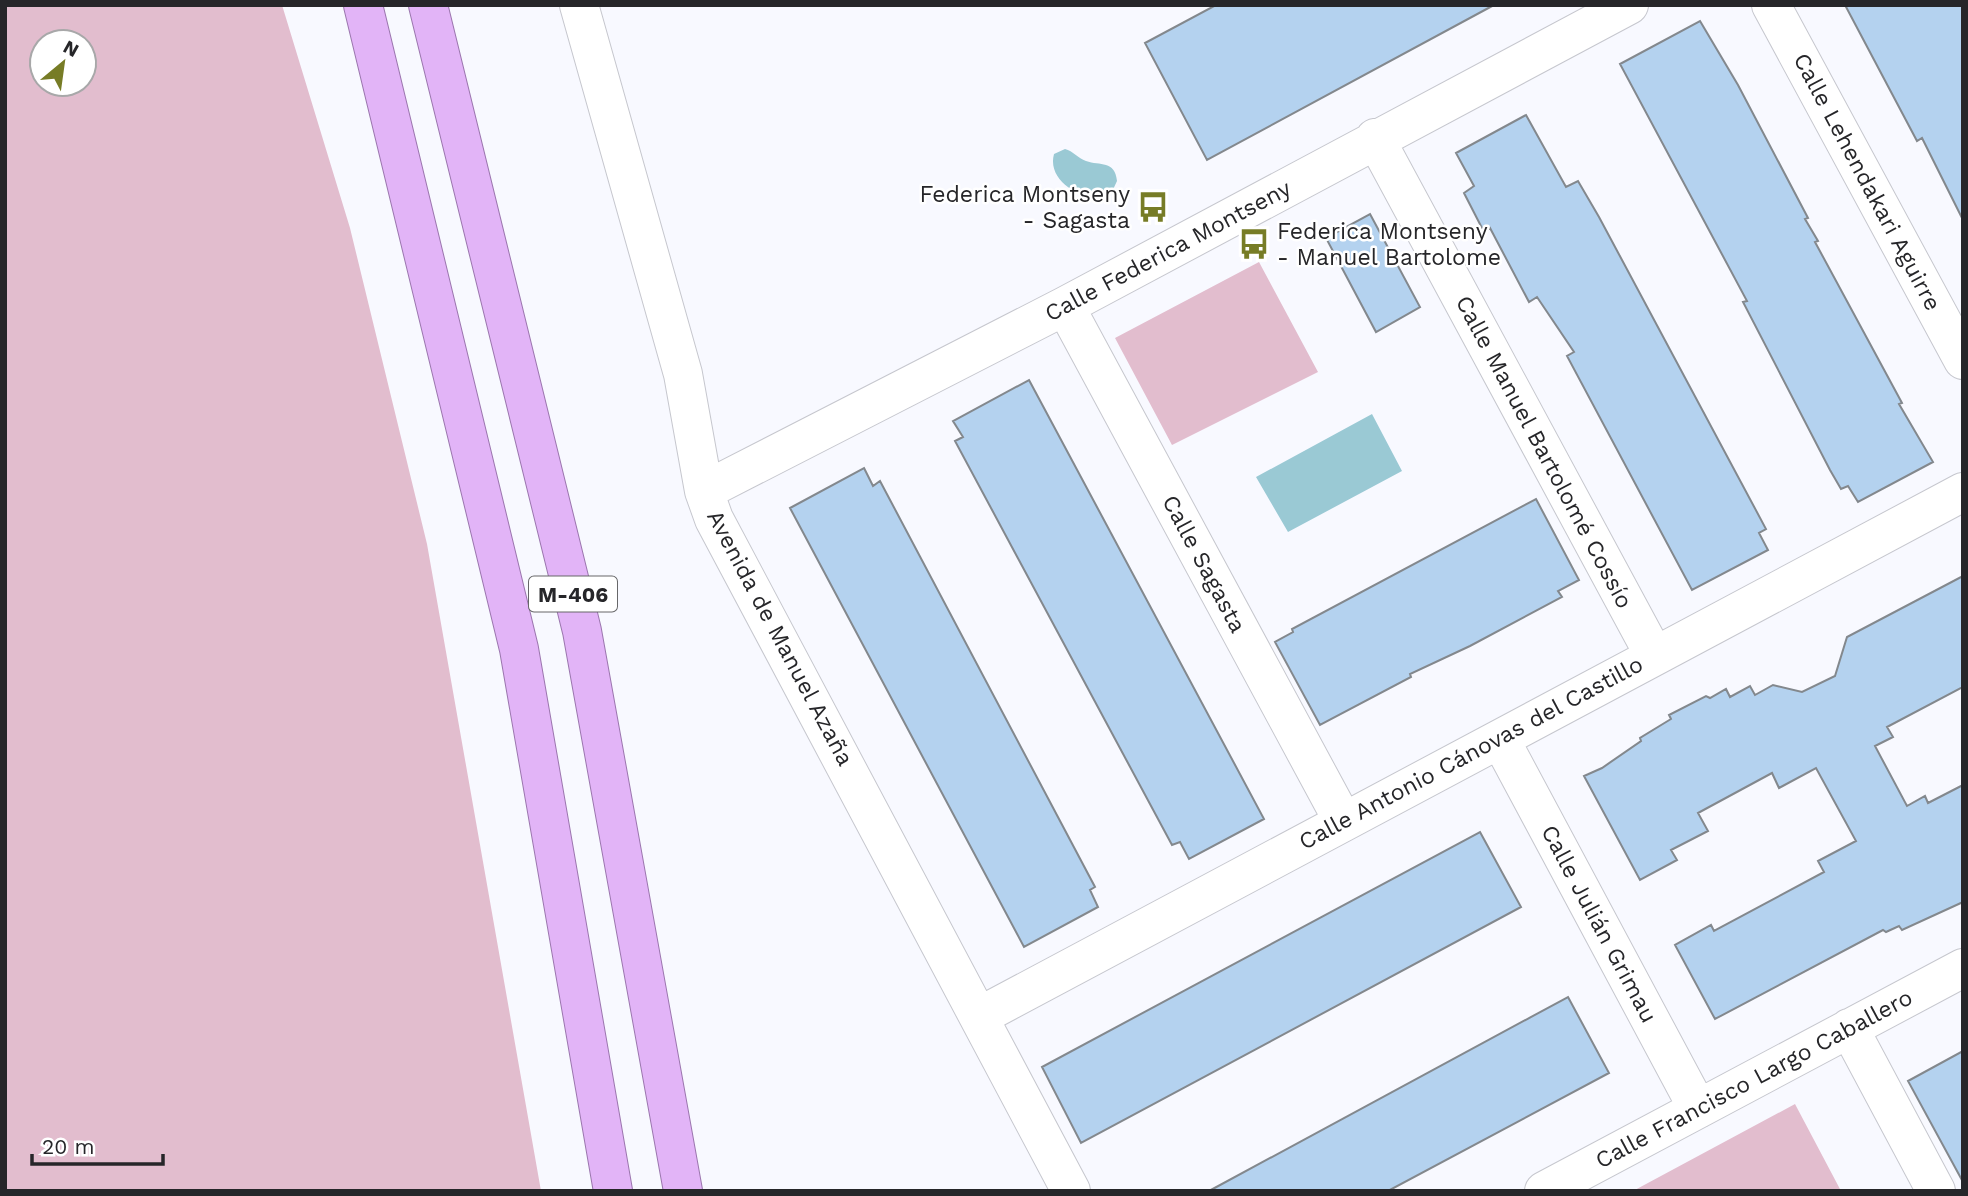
<svg xmlns="http://www.w3.org/2000/svg" width="1968" height="1196" viewBox="0 0 1968 1196" font-family="'Work Sans',sans-serif">
<style>
.green{fill:#e2bdce;fill-rule:evenodd}
.water{fill:#9ac9d4}
.building{fill:#b4d2ef;stroke:#83888d;stroke-width:2}
.lines{fill:none;stroke-linecap:round;stroke-linejoin:round}
.minor-casing{stroke:#c6c7ce;stroke-width:40}
.trunk-casing{stroke:#9b76ae;stroke-width:40}
.minor{stroke:#fff;stroke-width:38}
.trunk{stroke:#e2b4f7;stroke-width:38}
.labels{text-anchor:middle;dominant-baseline:central;stroke-width:5;stroke-linejoin:round;paint-order:stroke}
.shield{fill:#fff;stroke:#676769;stroke-width:2}
.shield-label{font-size:21px;font-weight:bold;fill:#262629}
.street-label{font-size:23px;fill:#262629;stroke:#fff}
.poi-label{font-size:23px;fill:#262629;stroke:#fff;text-anchor:end}
</style>
<rect width="100%" height="100%" fill="#f8f9ff"/>
<!-- green -->
<path class="green" d="M5,5H282L350,228L427,544L541,1191H5ZM42,42H84V84H42Z
M1259,262L1318,372L1172,445L1115,338Z
M1795,1104L1841,1191H1633Z"/>
<!-- water -->
<path class="water" d="M1065,149C1073,151 1078,158 1086,161C1100,166 1115,160 1117,181L1110,196C1087,204 1046,183 1054,154Z
M1372,414L1402,471L1288,532L1256,477Z"/>
<!-- building -->
<path class="building" d="M1216,5H1494L1207,160L1145,43Z
M1845,5H1963V220L1922,138L1917,141Z
M1700,21L1738,85L1808,218L1805,219L1818,241L1815,242L1902,403L1899,404L1933,462L1858,502L1848,486L1841,489L1830,470L1743,302L1747,301L1620,64Z
M1526,115L1566,187L1578,181L1599,217L1766,529L1759,533L1768,550L1692,590L1567,356L1574,352L1537,297L1529,302L1490,228L1484,232L1464,193L1474,186L1456,153Z
M1370,214L1420,307L1376,332L1326,238Z
M1029,380L1264,819L1189,859L1180,842L1172,845L955,441L963,437L953,421Z
M864,468L873,486L880,481L1095,887L1090,890L1098,907L1024,947L790,508Z
M1536,499L1579,580L1558,591L1562,597L1470,646L1410,674L1411,677L1320,725L1275,642L1293,632L1292,629Z
M1963,576V687L1887,727L1893,737L1875,746L1907,806L1925,796L1928,803L1963,785V902L1902,930L1899,926L1886,932L1883,930L1715,1019L1675,945L1711,925L1714,931L1824,872L1818,861L1856,841L1816,768L1779,788L1772,773L1698,813L1708,831L1671,850L1677,860L1640,880L1584,776L1602,768L1641,741L1640,738L1671,719L1669,715L1706,696L1710,698L1726,689L1730,697L1750,686L1755,695L1773,685L1802,692L1835,676L1847,637Z
M1480,832L1521,907L1081,1143L1042,1067Z
M1568,997L1609,1073L1388,1191H1209Z
M1963,1051V1182L1908,1081Z"/>
<g class="lines">
<defs>
<path id="minor" d="M579,5L683,374L704,491L714,519L1071,1191
M1771,5L1963,360
M1375,138L1654,655
M1065,306L1343,821
M704,491L1065,306L1629,5
M1500,739L1698,1109
M980,1016L1963,492
M1849,1028L1936,1191
M1544,1191L1963,968"/>
<path id="trunk" d="M363,5L519,649L613,1191
M428,5L582,631L683,1191"/>
</defs>
<!-- minor casing -->
<use href="#minor" class="minor-casing"/>
<!-- trunk casing -->
<use href="#trunk" class="trunk-casing"/>
<!-- minor -->
<use href="#minor" class="minor"/>
<!-- trunk -->
<use href="#trunk" class="trunk"/>
</g>
<!-- icons -->
<defs>
<symbol id="bus-bare" viewBox="-9 -9 18 18"><path d="M-5-6H5V4H4V6H2V4H-2V6H-4V4H-5ZM-3.5-4V0h7V-4ZM-3.5 1.2v1.5H-2V1.2ZM2 1.2v1.5H3.5V1.2Z" fill="#777c26" stroke="#fff" stroke-width="2.5" paint-order="stroke"/></symbol>
</defs>
<g fill-rule="evenodd">
<use href="#bus-bare" x="1131" y="185" width="44" height="44"/>
<use href="#bus-bare" x="1232" y="222" width="44" height="44"/>
</g>
<g class="labels">
<!-- shield labels -->
<rect class="shield" x="529" y="576.5" width="88" height="35" rx="5"/>
<g class="shield-label">
<text x="573" y="594">M-406</text>
</g>
<!-- street labels -->
<g class="street-label">
<text transform="translate(1867 182) rotate(62)">Calle Lehendakari Aguirre</text>
<text transform="translate(1168 251) rotate(-28)">Calle Federica Montseny</text>
<text transform="translate(1544 452) rotate(62)">Calle Manuel Bartolomé Cossío</text>
<text transform="translate(1204 564) rotate(62)">Calle Sagasta</text>
<text transform="translate(780 638) rotate(62)">Avenida de Manuel Azaña</text>
<text transform="translate(1471 753) rotate(-28)">Calle Antonio Cánovas del Castillo</text>
<text transform="translate(1599 924) rotate(62)">Calle Julián Grimau</text>
<text transform="translate(1754 1079) rotate(-28)">Calle Francisco Largo Caballero</text>
</g>
<!-- poi labels -->
<g class="poi-label">
<text x="1130" y="194">Federica Montseny<tspan x="1130" dy="26">- Sagasta</tspan></text>
<text x="1277" y="231" text-anchor="start">Federica Montseny<tspan x="1277" dy="26">- Manuel Bartolome</tspan></text>
</g>
</g>
<!-- border -->
<rect width="1968" height="1196" fill="none" stroke="#262629" stroke-width="14"/>
<!-- north arrow -->
<g transform="translate(63 63) rotate(29)"><circle r="33" fill="#ffffff" stroke="#a8a8a9" stroke-width="2"/>
<path d="M0-5L12 26L0 18L-12 26Z" fill="#777c26"/>
<text y="-10" font-size="19" font-weight="bold" text-anchor="middle" fill="#262629">N</text>
</g>
<!-- scale -->
<path d="M32 1154v10h131v-10" fill="none" stroke="#262629" stroke-width="3.5"/>
<text x="42" y="1154" font-size="21" fill="#262629" stroke="#ffffff" stroke-width="5" paint-order="stroke">20 m</text>
</svg>
